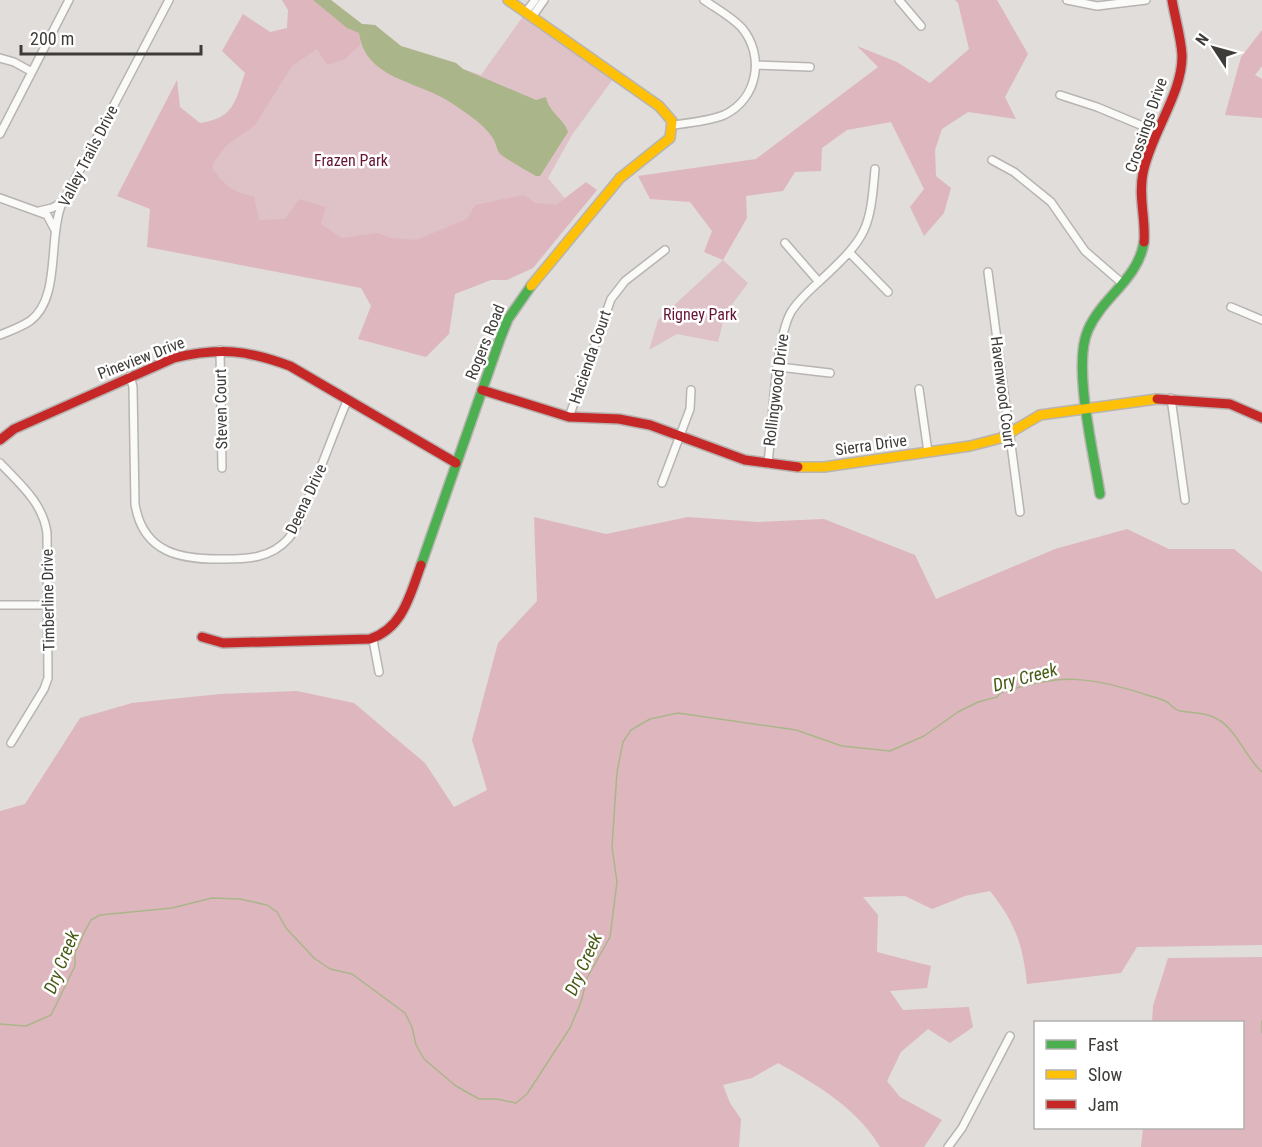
<svg xmlns="http://www.w3.org/2000/svg" width="1262" height="1147" viewBox="0 0 1262 1147" font-family="'Roboto Condensed',sans-serif">
<style>
.green{fill:#dfc2c7}
.forest{fill:#deb6be}
.water{fill:#aab68a}
.lines{fill:none;stroke-linecap:round;stroke-linejoin:round}
.stream{stroke:#aab68a;stroke-width:1.5}
.street-casing{stroke:#b7b4b1;stroke-width:10}
.fast-casing{stroke:#b7b4b1;stroke-width:12}
.slow-casing{stroke:#b7b4b1;stroke-width:12}
.jam-casing{stroke:#b7b4b1;stroke-width:12}
.street{stroke:#fafaf9;stroke-width:7}
.fast{stroke:#4caf50;stroke-width:9}
.slow{stroke:#ffc107;stroke-width:9}
.jam{stroke:#c62828;stroke-width:9}
.labels{text-anchor:middle;dominant-baseline:central;stroke-width:5;stroke-linejoin:round;paint-order:stroke}
.street-label{font-size:16px;fill:#3e3c39;stroke:#fff}
.park-label{font-size:16px;fill:#661434;stroke:#fff}
.water-label{font-size:18px;font-style:italic;fill:#495a17;stroke:#fff}
</style>
<rect width="100%" height="100%" fill="#e1ddda"/>
<!-- green -->
<path class="green" d="M306,0H331L362,24L375,25L401,46L456,63L463,69L481,75L526,12L616,75L572,135L548,178L567,201L508,265L147,247Z
M723,260L748,283L725,314L718,342L677,334L649,350L658,320Z"/>
<!-- forest -->
<path class="forest" d="M282,0H313L347,28L359,33L360,45L345,59L327,65L317,49L292,66L255,125L226,146L213,163V169C224,185 234,193 254,196L259,220L285,219L299,199L326,207L321,224L342,238L377,233L391,238L416,240L467,219L475,205L523,195L536,203L556,205L586,182L597,190L533,268L507,280H491L455,294L449,334L426,357L358,339L371,306L361,288L147,247L150,209L117,196L177,80L180,107L200,123C234,118 235,102 245,73L222,51L243,14L270,32L287,28L288,10Z
M955,0H997L1028,54L1005,97L1016,119L968,112L942,129L935,150L936,176L951,188L944,213L924,236L910,207L924,189L891,122L847,130L822,148L821,171L795,172L783,191L746,196L747,218L723,260L704,252L712,231L690,202L650,199L638,176L756,159L878,67L857,46L897,62L930,83L969,49L958,3Z
M1262,30V66L1255,75L1262,79V118L1225,115L1241,57Z
M534,517L606,534L688,517L758,522L824,519L915,555L936,599L1055,549L1127,529L1169,549H1234L1262,572V945L1137,947L1121,973L1027,984C1023,945 1015,922 990,891L965,896L932,909L905,896L863,897L878,915L877,952L931,966L927,988L890,991L903,1010L969,1007L973,1027L950,1043L928,1029L901,1052L887,1081L900,1097L942,1120L924,1147H880C858,1109 816,1084 778,1063L752,1078L723,1085L730,1103L741,1119L739,1147H0V811L25,804L80,718L132,703L220,694L297,691L354,703L425,763L454,807L487,790L472,740L498,643L537,601Z
M1262,957V1147H1141L1143,1128H1242V1022H1152L1153,1006L1168,958Z"/>
<!-- water -->
<path class="water" d="M313,0H331L362,24L375,25L401,46L456,63L463,69L536,100L546,97C549,113 563,117 568,132L540,176H536C524,169 511,162 500,154C496,149 496,142 492,137C484,124 463,111 450,102C418,81 365,79 359,33L347,28Z"/>
<g class="lines">
<!-- stream -->
<path class="stream" d="M1262,1021V1033
M0,1024L26,1026L51,1015L75,966V953L85,931L91,920L100,915L172,908L212,898L240,899L267,905L277,912L286,928L314,958L330,969L352,974L405,1013L412,1027L416,1045L424,1059L456,1086L479,1099H497L516,1103L527,1094L570,1028L581,1002L587,978L610,937L617,882L612,847L617,772L623,742L631,730L650,719L678,713L796,730L842,746L890,751L924,736L958,712L978,702L997,697L1000,693C1059,673 1089,676 1147,695C1153,697 1159,698 1165,701C1170,703 1174,710 1180,711C1193,713 1207,712 1219,720C1238,732 1245,757 1262,772"/>
<defs>
<path id="street" d="M899,0L921,26
M1067,0L1097,6L1146,0
M526,12L535,0
M532,17L544,0
M0,58L14,62L32,72
M756,65L810,67
M1060,95L1097,107L1157,132
M673,125C689,123 709,121 724,115C758,99 765,56 742,28C732,17 717,9 704,0
M0,134L69,0
M992,160L1014,172L1051,202L1085,251L1123,284
M0,198L47,215L55,230
M39,211L52,208L63,202
M785,243L819,282
M850,253L888,292
M988,272L1020,512
M1231,307L1262,320
M0,335C10,331 21,327 30,321C61,298 48,240 61,206L169,0
M220,350L222,468
M779,367L830,373
M130,376L133,387L135,504C143,554 182,560 225,559C248,559 271,558 288,539C299,527 303,509 310,494C323,463 334,432 347,401
M919,389L928,452
M1171,398L1185,500
M569,417L611,299L625,281L665,250
M0,463C20,484 43,503 47,533L48,678L44,689L11,743
M768,464C772,428 775,340 791,312C799,299 811,289 822,279C867,237 870,230 875,169
M662,483L690,409L691,390
M0,605H48
M373,640L379,672
M948,1147L962,1128L1010,1036"/>
<path id="fast" d="M1100,494C1094,455 1072,365 1088,330C1102,297 1138,280 1144,242
M421,565L500,339L508,319L531,286"/>
<path id="slow" d="M508,0L659,106L672,121L670,138L620,178L531,286
M798,467H824L970,446L1001,438L1040,415L1157,399"/>
<path id="jam" d="M1144,242C1146,219 1138,197 1143,173C1150,135 1183,93 1182,55C1181,37 1175,18 1172,0
M482,390L569,417L619,419L650,425L745,460L798,467
M1157,399L1230,404L1262,418
M0,440L14,429L174,358C219,347 247,350 290,366L456,463
M202,637L223,643L370,639C403,628 410,595 421,565"/>
</defs>
<!-- street casing -->
<use href="#street" class="street-casing"/>
<!-- fast casing -->
<use href="#fast" class="fast-casing"/>
<!-- slow casing -->
<use href="#slow" class="slow-casing"/>
<!-- jam casing -->
<use href="#jam" class="jam-casing"/>
<!-- street -->
<use href="#street" class="street"/>
<!-- fast -->
<use href="#fast" class="fast"/>
<!-- slow -->
<use href="#slow" class="slow"/>
<!-- jam -->
<use href="#jam" class="jam"/>
</g>
<g class="labels">
<!-- street labels -->
<g class="street-label">
<text transform="translate(1146 125) rotate(-71)">Crossings Drive</text>
<text transform="translate(88 156) rotate(-63)">Valley Trails Drive</text>
<text transform="translate(485 342) rotate(-68)">Rogers Road</text>
<text transform="translate(590 357) rotate(-71)">Hacienda Court</text>
<text transform="translate(141 358) rotate(-21)">Pineview Drive</text>
<text transform="translate(776 390) rotate(-83)">Rollingwood Drive</text>
<text transform="translate(1003 392) rotate(83)">Havenwood Court</text>
<text transform="translate(221 409) rotate(-91)">Steven Court</text>
<text transform="translate(871 445) rotate(-8)">Sierra Drive</text>
<text transform="translate(306 499) rotate(-65)">Deena Drive</text>
<text transform="translate(48 600) rotate(-91)">Timberline Drive</text>
</g>
<!-- park labels -->
<g class="park-label">
<text x="351" y="160">Frazen Park</text>
<text x="700" y="314">Rigney Park</text>
</g>
<!-- water labels -->
<g class="water-label">
<text transform="translate(1025 677) rotate(-15)">Dry Creek</text>
<text transform="translate(61 962) rotate(-68)">Dry Creek</text>
<text transform="translate(583 964) rotate(-66)">Dry Creek</text>
</g>
</g>
<!-- legend -->
<rect x="1034" y="1021" width="210" height="108" fill="#ffffff" stroke="#b2b1b0" stroke-width="1.5"/>
<rect x="1046" y="1040" width="30" height="9" fill="#4caf50" stroke="#b2b1b0" stroke-width="1.5"/>
<text x="1088" y="1051" font-size="18" fill="#3e3c39">Fast</text>
<rect x="1046" y="1070" width="30" height="9" fill="#ffc107" stroke="#b2b1b0" stroke-width="1.5"/>
<text x="1088" y="1081" font-size="18" fill="#3e3c39">Slow</text>
<rect x="1046" y="1100" width="30" height="9" fill="#c62828" stroke="#b2b1b0" stroke-width="1.5"/>
<text x="1088" y="1111" font-size="18" fill="#3e3c39">Jam</text>
<!-- north arrow -->
<g transform="translate(1214 48) rotate(306)" stroke="#ffffff" stroke-width="4.5" paint-order="stroke">
<path d="M0-4.5L10 22L0 15L-10 22Z" fill="#3e3c39"/>
<text y="-9" font-size="16" font-weight="bold" text-anchor="middle" fill="#3e3c39">N</text>
</g>
<!-- scale -->
<path d="M21 45v9h180v-9" fill="none" stroke="#3e3c39" stroke-width="3"/>
<text x="30" y="45" font-size="18" fill="#3e3c39" stroke="#ffffff" stroke-width="4.5" paint-order="stroke">200 m</text>
</svg>
